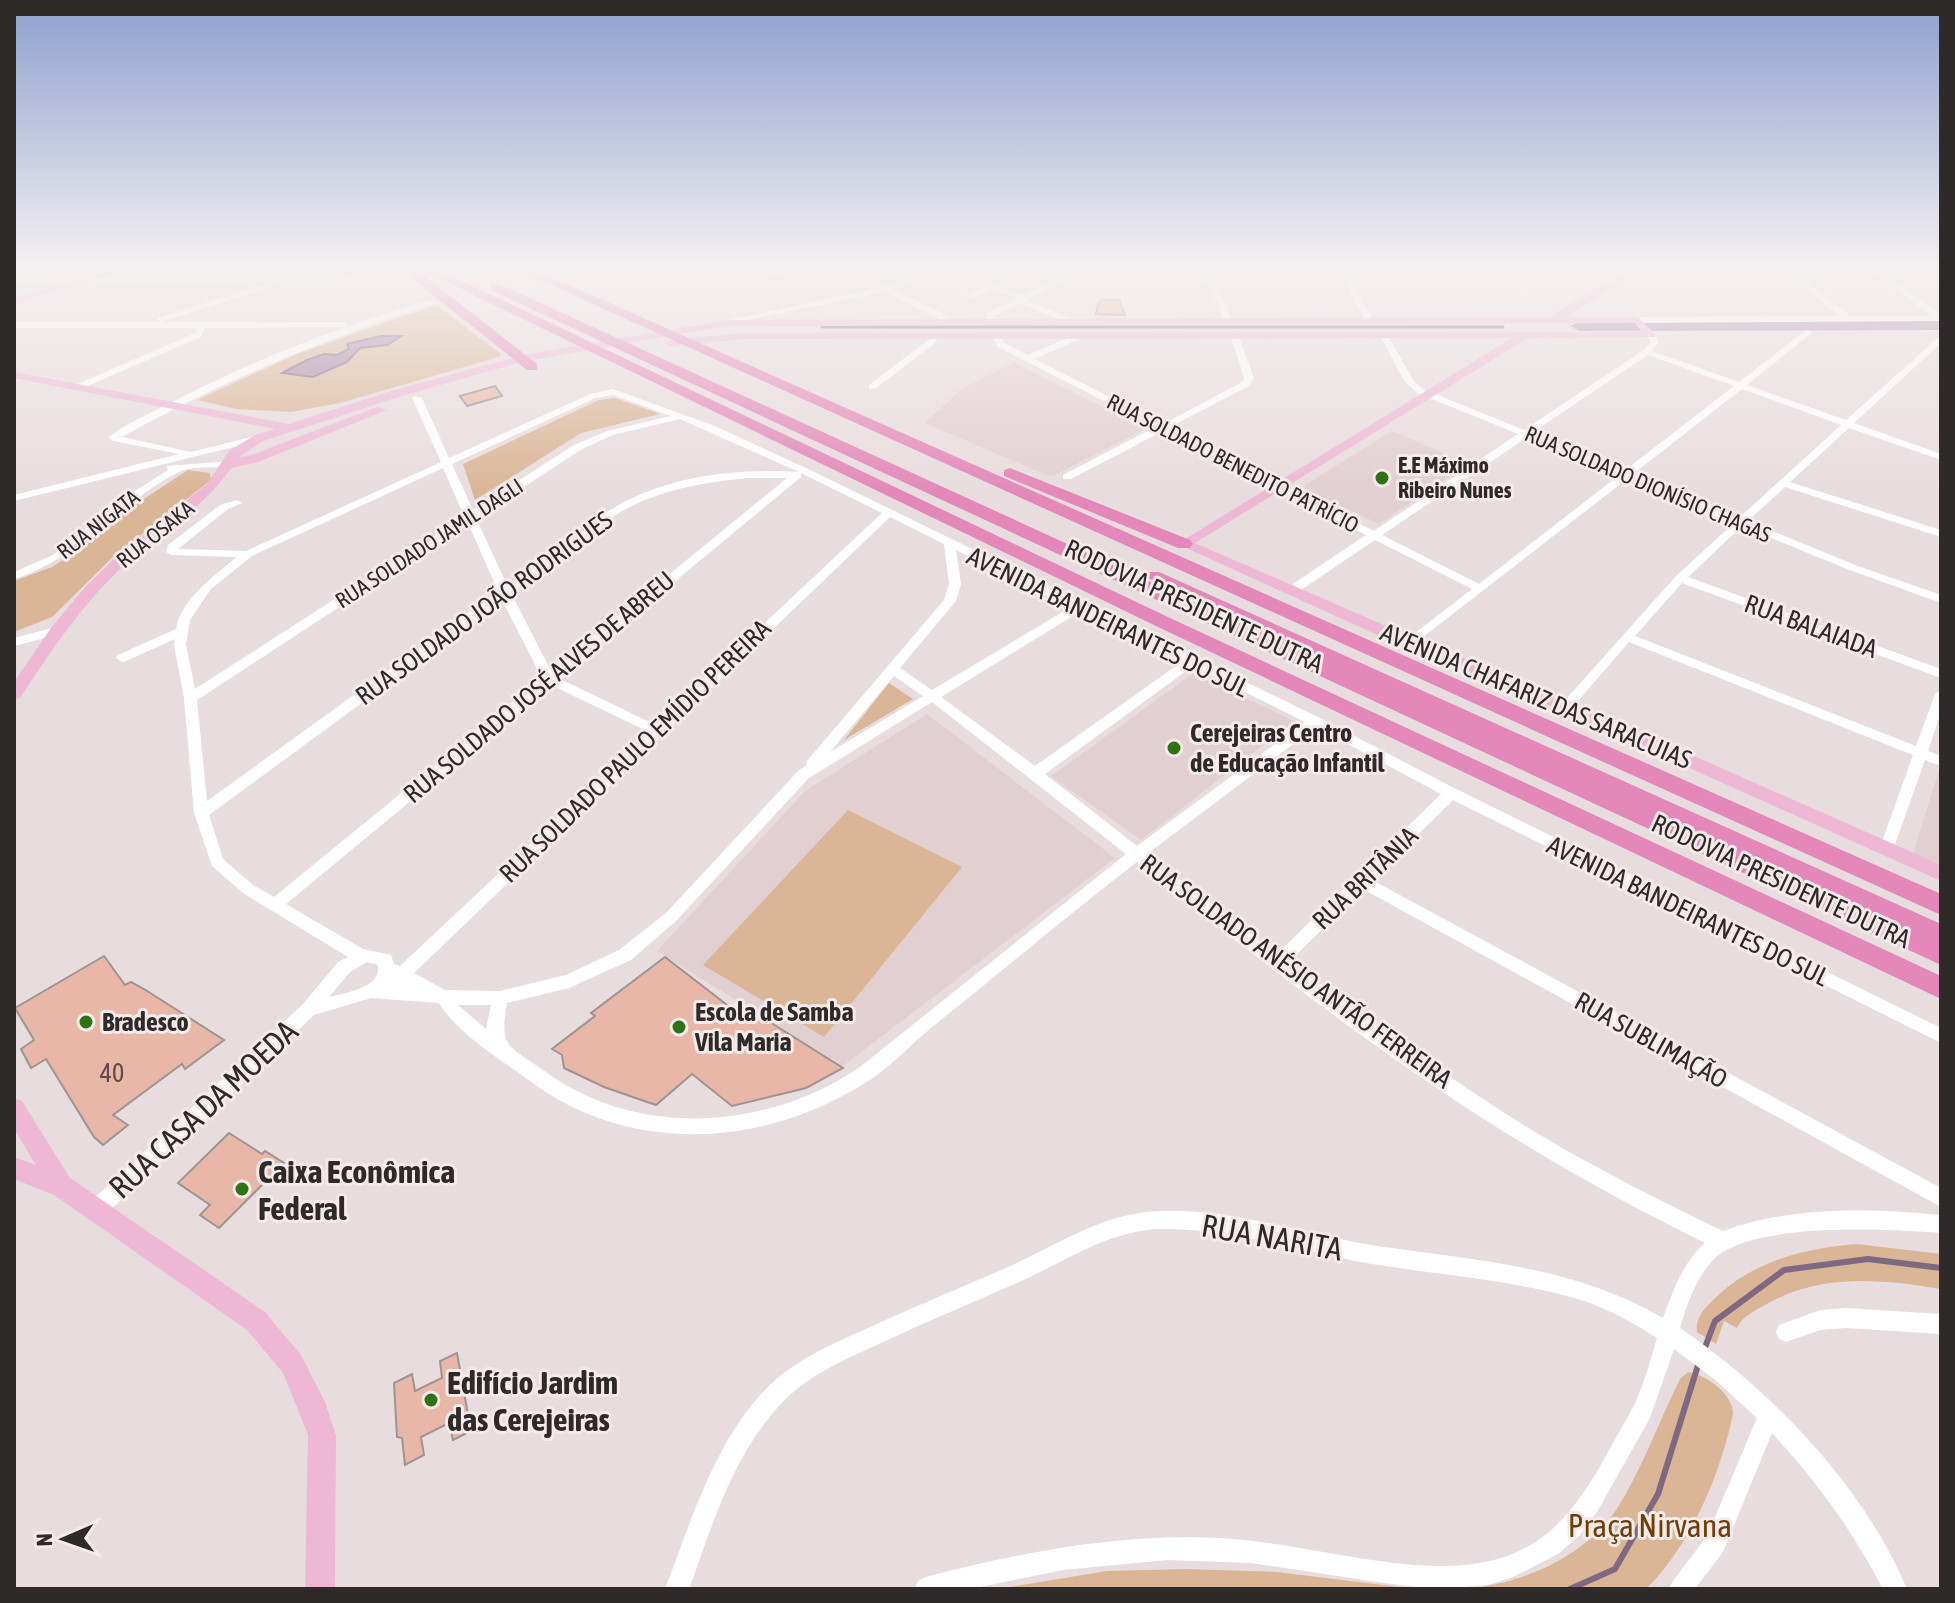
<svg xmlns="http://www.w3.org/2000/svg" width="1955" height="1603" viewBox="0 0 1955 1603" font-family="'Asap Condensed',sans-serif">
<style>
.built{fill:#e2cfd1}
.green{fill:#dab696}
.water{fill:#a283a6;stroke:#7f6881;stroke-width:2}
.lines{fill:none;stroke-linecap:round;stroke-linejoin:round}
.stream-far1{stroke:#7f6881;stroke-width:3}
.stream{stroke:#7f6881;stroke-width:6}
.river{fill:#a283a6;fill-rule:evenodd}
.building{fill:#e9b7a7;stroke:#9e9491;stroke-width:2}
.minor{fill:#fff;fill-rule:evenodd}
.major{fill:#eeb8d4;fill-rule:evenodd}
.highway{fill:#e388b8;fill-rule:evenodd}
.poi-dot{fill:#2e7313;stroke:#f6eaeb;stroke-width:3}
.labels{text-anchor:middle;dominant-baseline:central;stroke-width:6;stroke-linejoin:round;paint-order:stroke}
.far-street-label{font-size:22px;fill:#2e2a2a;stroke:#f6eaeb}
.far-poi-label{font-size:22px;font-weight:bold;fill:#2e2a2a;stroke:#f6eaeb;text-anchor:start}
.street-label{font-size:26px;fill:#2e2a2a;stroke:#f6eaeb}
.poi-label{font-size:26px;font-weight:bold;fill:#2e2a2a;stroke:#f6eaeb;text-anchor:start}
.near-number-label{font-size:26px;fill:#5d4d49}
.near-street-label{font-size:32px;fill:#2e2a2a;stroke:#f6eaeb}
.near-poi-label{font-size:32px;font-weight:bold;fill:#2e2a2a;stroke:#f6eaeb;text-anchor:start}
.near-park-label{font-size:32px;fill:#6f4005;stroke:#f6eaeb}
</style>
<rect width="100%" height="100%" fill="#e8ddde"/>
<!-- built -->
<path class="built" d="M1014,363L1121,416L1143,430L1053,476L1046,475L925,423L961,389Z
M1392,431L1468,464L1379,524L1305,489V485Z
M1194,673L1294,721L1141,840L1051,776Z
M927,714L1115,858L843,1066L657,951L805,791Z
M1940,767H1941V865L1913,853Z"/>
<!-- green -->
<path class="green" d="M436,305L501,354L499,357L340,403L291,412L236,409L197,400L297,354Z
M615,398L660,414L581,433L475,500L463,464L599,400Z
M188,470L210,473L211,480L113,557L52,617L14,632V581L52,567L89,543L103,526Z
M889,683L913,699L844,740Z
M848,810L962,867L824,1037L703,965Z
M1857,1244L1941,1254V1289C1881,1279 1820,1273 1765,1305C1754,1311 1742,1317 1737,1328L1724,1321L1716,1344L1697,1332C1695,1318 1704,1309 1713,1300C1752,1261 1805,1248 1857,1244Z
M1688,1372C1707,1375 1733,1394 1733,1414C1720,1476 1691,1544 1646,1589H1465C1522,1584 1586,1557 1618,1507C1643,1467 1659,1421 1680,1379Z
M1186,1569L1276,1572L1417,1589H997L1107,1571Z"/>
<!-- water -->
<path class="water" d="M381,336H401L387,345L360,348L347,362L313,377L282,373L307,360L324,354L337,355L349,349L347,344Z"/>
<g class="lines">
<!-- stream-far1 -->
<path class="stream-far1" d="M822,327H1503"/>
<!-- stream -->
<path class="stream" d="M1704,1350L1715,1321L1784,1270L1868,1259L1941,1268
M1570,1589L1615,1569L1658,1494L1699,1362"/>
<!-- river -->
<path class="river" d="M1941,320V330L1579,331L1571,326L1579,321Z"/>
</g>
<!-- building -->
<path class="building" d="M1102,300H1119L1125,315L1096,314L1098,304Z
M495,386L502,396L467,406L460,396Z
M104,956L125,985L131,982L144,989L224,1040L185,1069L182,1064L113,1115L128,1125L103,1145L94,1137L46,1059L31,1068L21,1049L34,1040L15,1008Z
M665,957L749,1022L757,1014L843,1068L806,1088L732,1106L692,1074L656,1105L604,1087L564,1068L562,1055L552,1049L595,1016L591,1013Z
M229,1133L262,1154L265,1151L284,1163L219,1228L200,1215L210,1205L178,1183Z
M457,1353L471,1431L453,1440L449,1423L421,1437L424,1455L405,1465L402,1438L397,1437L394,1383L412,1374L415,1391L442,1378L440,1361Z"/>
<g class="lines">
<!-- minor -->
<path class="minor" d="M350,269H359L365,276L348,280L281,281V284L161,322H345L349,325L348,327L205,328L201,337L78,390L75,389V385L195,333L197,330L194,328H14V322H161L157,320L158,318L274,281H14V277L355,275Z
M793,269H823L742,279L613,280L595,272L599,270L614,276L742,275Z
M928,269H940L892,289L943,313L947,320L946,322H940L937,317L884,292L709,328L705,325L883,287Z
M1074,269H1085L1027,300L1070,318V322H1064L1020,303L994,316L991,322H985L987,313L1017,298L992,289L974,298L967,296L992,284L1023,295Z
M1175,269H1186L1216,283L1232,320L1231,322L1224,320L1210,286Z
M1333,269H1941V272H1883L1941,314V321L1638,323L1634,320L1638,317L1839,316L1786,272L1347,271L1373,320L1369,323L1365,320L1339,271ZM1795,272H1873L1932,316H1850Z
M430,300L434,302L433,304C325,339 221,381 122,437L191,452L259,435L262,436V440L14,501V495L179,454L113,441L108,438C126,423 151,413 172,402C254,360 342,325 430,300Z
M1806,330L1813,332L1747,385L1846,420L1941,335V343L1854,423L1941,454V460L1849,428L1790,482L1941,530V537L1785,487L1748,521L1855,565L1941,595V603L1847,569L1742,526L1688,577L1941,669V678L1682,583L1635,636L1916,746L1935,694L1941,690V712L1928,751L1941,756V766L1925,760L1893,850L1891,854H1881L1879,850L1913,755L1629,642L1571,709H1561L1560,706L1676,576L1734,523L1627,479L1410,647L1406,646L1404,643L1406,640L1472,589L1375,540L1295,594H1287V588L1366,535L1163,431L1071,479H1063V475L1155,427L998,347L993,339L1001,333H1007V337L1002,340L1004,343L1028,355L1078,333H1084V337L1035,359L1163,424L1242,382L1244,378L1230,334L1237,332L1254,378L1249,386L1170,427L1374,531L1518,434L1417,393L1404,381L1380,335L1381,333H1387L1413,380L1423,389L1524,430L1644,350L1651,342L1646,335L1647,333H1653L1659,342L1652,351L1739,382ZM1648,355L1734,386L1624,471L1532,433ZM1742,389L1841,425L1739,518L1633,474ZM1526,438L1618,476L1479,584L1382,535Z
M931,333L938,335L935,343L875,389H869V385L928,340Z
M613,389L715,426L808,469L1320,718L1456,789L1941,1028V1043L1453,800L1372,880L1941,1188V1207L1363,889L1289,962C1371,1022 1453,1082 1540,1135C1599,1170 1661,1201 1723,1231C1791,1206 1870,1208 1941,1215V1233C1889,1229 1756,1222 1716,1257C1697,1275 1687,1304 1680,1328C1771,1390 1864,1486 1907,1589H1883C1853,1531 1816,1481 1772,1433L1723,1552L1695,1589H1669L1673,1581L1707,1536L1757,1418L1714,1379L1674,1349L1650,1418L1597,1512L1580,1535L1558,1554L1513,1577L1488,1585L1436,1589L1384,1583L1251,1563L1168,1560L1063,1570L970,1589H914L918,1581L926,1577C1022,1552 1120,1533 1220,1538C1292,1542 1363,1564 1436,1566C1526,1568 1566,1529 1607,1454C1616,1436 1628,1419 1636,1401C1645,1380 1651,1359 1657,1338C1633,1323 1609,1309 1581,1300C1518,1281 1450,1276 1385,1266C1310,1255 1236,1228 1159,1229C1108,1231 1064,1262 1019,1282C973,1302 926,1322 881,1343C844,1360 807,1375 779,1406C732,1457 712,1526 689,1589H665C691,1522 714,1443 765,1390C794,1360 830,1345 868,1328C914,1307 960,1288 1006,1268C1055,1246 1103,1213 1158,1211C1234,1208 1310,1236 1384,1247C1483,1261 1575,1267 1663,1318C1673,1291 1683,1262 1705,1243C1645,1213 1586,1182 1529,1147C1391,1064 1262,962 1137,862C1081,905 1027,950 972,995C953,1010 934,1025 916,1041C900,1056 883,1072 865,1083C762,1148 629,1155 530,1081C500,1059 459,1035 439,1003L371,998L314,1015L104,1216L97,1218L90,1216L88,1209L90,1202L303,1004L338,962L348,957L243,893L212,866L194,813L184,698L174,645L175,639L126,661L122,662L116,658L118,655L176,629C182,598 214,576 237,557L172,555L166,552L168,545L220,505L237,500L242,503L228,509L178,549L246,551L441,462L412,398L414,396L422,398L449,458L590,394ZM613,395L671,416L607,431L574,445L473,510L452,464L596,398ZM680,419L799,472C737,468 666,476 612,509C576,531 541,560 507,585L476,518L582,449L613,435ZM443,468L464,516L195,689L186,645L190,620L211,589L252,556ZM801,473L882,513L656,725L558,678L801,477ZM749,478H787L551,671L511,593C546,567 582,537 619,513C658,490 704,482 749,478ZM890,517L944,544L949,584L944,600L807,761L806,766L799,770L666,913L619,950L566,975L500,991L445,990L414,973ZM468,523L498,591L207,801L197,700ZM956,550L1071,607L932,690L900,668L956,601L961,584ZM502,600L542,678L274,897L253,885L223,859L209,815ZM1081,611L1183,661L1035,766L941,697ZM1193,666L1305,722L1137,846L1045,774ZM894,676L923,696L830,752ZM551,685L649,732L400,966L394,964L391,955L363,949L286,904ZM932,702L1126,854L860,1067C766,1131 636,1139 543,1070C508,1045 499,1048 507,1003L569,988L631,960L676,921L809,778ZM1316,727L1441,794L1277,954L1147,854ZM367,962L378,965C382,988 345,993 329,997L350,972ZM458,1005H491L486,1029Z
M230,461L235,464L234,466C217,469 194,465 179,472C119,502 80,559 14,579V572L53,555L127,496L168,470L167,466Z
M56,627L60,628L62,631L60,634L14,646V638Z
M1846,1308L1941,1314V1334L1846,1328L1820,1330L1786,1342L1779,1339L1776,1332L1779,1325L1820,1310Z"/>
<!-- major -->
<path class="major" d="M113,269H130L14,304V298Z
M1630,269H1643L1565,317H1638L1654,333V337L1528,338L1195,543L1416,639L1572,702L1941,865V881L1560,710L1404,647L1177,544L1512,338L744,339L671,346L665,343L671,340L744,333L1642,332L1635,323L727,326L525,361L402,396L263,441L239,457L249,456L377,407L387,410L258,462L231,468C204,509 158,533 122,567C81,606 51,651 20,698L14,700V682L51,628L86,586L115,558L207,484L229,451L255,435L275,429L14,378V372L289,424L394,390L524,355L727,320L1549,317Z
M14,1098L22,1101L70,1178L265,1312L301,1355L325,1402L336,1435L335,1589H305L308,1435L283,1373L247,1330L54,1195L14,1179V1157L36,1165L14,1129Z"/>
<!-- highway -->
<path class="highway" d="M420,269H437L1170,618L1941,976V999L1156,626Z
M516,269H533L1941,894V915Z
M413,273H421L537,364V370H527L413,279Z
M491,284H499L1282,642L1144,576L1147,572H1159L1941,924V965L491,290Z
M1010,468L1190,540L1193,544L1190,548H1178L1004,476V470Z"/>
</g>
<!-- sky -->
<linearGradient id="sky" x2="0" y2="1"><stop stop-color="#8ca0ce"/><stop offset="0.54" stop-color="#f5f0f0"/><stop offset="1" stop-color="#f5f0f0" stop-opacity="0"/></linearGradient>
<rect width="1955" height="494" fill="url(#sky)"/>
<!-- markers -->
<g class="poi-dot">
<circle cx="1382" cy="478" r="8"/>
<circle cx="1174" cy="748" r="8"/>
<circle cx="86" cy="1022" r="8"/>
<circle cx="679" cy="1027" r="8"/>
<circle cx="242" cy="1189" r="8"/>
<circle cx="431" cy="1400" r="8"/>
</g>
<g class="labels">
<!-- far-street labels -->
<g class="far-street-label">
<text transform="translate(1233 463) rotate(27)">RUA SOLDADO BENEDITO PATRÍCIO</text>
<text transform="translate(1648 484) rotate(23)">RUA SOLDADO DIONÍSIO CHAGAS</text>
<text transform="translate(98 524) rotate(-38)">RUA NIGATA</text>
<text transform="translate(155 534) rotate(-39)">RUA OSAKA</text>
<text transform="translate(429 543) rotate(-33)">RUA SOLDADO JAMIL DAGLI</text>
</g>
<!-- far-poi labels -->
<g class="far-poi-label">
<text x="1398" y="465">E.E Máximo<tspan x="1398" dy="25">Ribeiro Nunes</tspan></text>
</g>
<!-- street labels -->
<g class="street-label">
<text transform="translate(1194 606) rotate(25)">RODOVIA PRESIDENTE DUTRA</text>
<text transform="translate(484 608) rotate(-36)">RUA SOLDADO JOÃO RODRIGUES</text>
<text transform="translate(1108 622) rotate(26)">AVENIDA BANDEIRANTES DO SUL</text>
<text transform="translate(1811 626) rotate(20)">RUA BALAIADA</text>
<text transform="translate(539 687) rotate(-40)">RUA SOLDADO JOSÉ ALVES DE ABREU</text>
<text transform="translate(1536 696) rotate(23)">AVENIDA CHAFARIZ DAS SARACUIAS</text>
<text transform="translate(635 751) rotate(-44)">RUA SOLDADO PAULO EMÍDIO PEREIRA</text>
<text transform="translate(1365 878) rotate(-44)">RUA BRITÂNIA</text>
<text transform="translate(1781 881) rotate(25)">RODOVIA PRESIDENTE DUTRA</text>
<text transform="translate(1688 911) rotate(26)">AVENIDA BANDEIRANTES DO SUL</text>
<text transform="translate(1296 971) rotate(36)">RUA SOLDADO ANÉSIO ANTÃO FERREIRA</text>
<text transform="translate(1651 1040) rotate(29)">RUA SUBLIMAÇÃO</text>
</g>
<!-- poi labels -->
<g class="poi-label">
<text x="1190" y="733">Cerejeiras Centro<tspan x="1190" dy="30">de Educação Infantil</tspan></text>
<text x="695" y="1012">Escola de Samba<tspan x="695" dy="30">Vila Maria</tspan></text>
<text x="102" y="1022">Bradesco</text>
</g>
<!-- near-number labels -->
<g class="near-number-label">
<text x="112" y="1073">40</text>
</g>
<!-- near-street labels -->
<g class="near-street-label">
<text transform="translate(203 1109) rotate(-43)">RUA CASA DA MOEDA</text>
<text transform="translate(1272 1237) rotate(10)">RUA NARITA</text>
</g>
<!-- near-poi labels -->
<g class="near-poi-label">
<text x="258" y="1171">Caixa Econômica<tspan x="258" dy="37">Federal</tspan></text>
<text x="447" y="1382">Edifício Jardim<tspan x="447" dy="37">das Cerejeiras</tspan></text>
</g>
<!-- near-park labels -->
<g class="near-park-label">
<text x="1650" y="1525">Praça Nirvana</text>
</g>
</g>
<!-- border -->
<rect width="1955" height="1603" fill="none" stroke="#2e2a2a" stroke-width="32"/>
<!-- north arrow -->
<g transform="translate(64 1539) rotate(268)" stroke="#f6eaeb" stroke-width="6" paint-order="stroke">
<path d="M0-6L14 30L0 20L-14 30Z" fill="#2e2a2a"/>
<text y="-12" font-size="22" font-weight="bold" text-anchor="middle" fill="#2e2a2a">N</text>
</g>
</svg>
